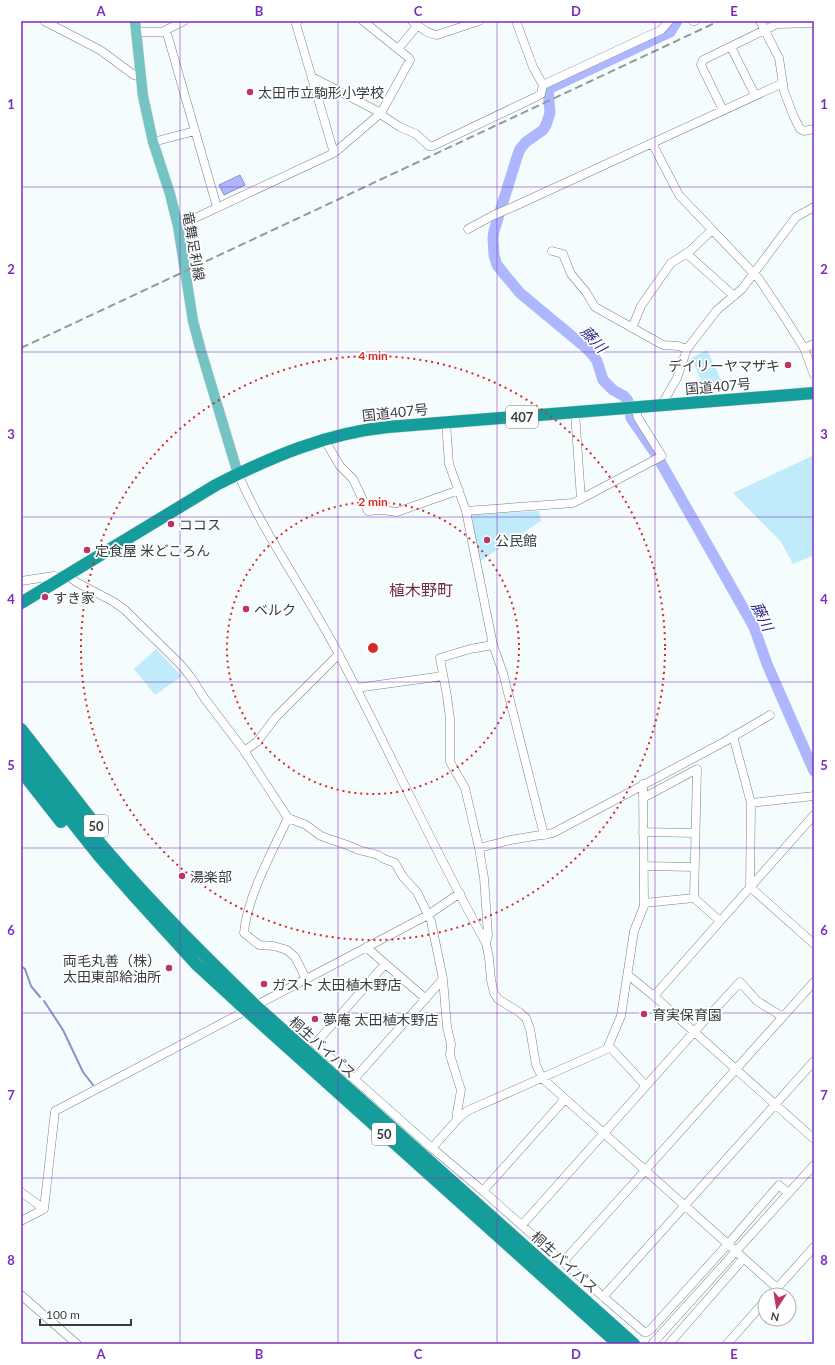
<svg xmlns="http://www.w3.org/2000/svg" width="835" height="1365" viewBox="0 0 835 1365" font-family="Lato,'Noto Sans JP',sans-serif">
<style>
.green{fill:#bfebfb}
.water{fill:#aeb7fe;stroke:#8a92c5}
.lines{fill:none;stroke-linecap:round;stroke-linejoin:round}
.stream{stroke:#8a92c5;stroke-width:2}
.river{stroke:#aeb7fe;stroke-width:11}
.minor-casing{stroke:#758489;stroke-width:9}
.major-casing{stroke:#d7d8d9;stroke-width:11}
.highway-casing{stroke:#d7d8d9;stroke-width:13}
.minor{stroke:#fff;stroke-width:8}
.major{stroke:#73c4c3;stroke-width:10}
.highway{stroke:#159d9b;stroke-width:12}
.rail{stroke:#949a9c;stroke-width:2;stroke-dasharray:8 4;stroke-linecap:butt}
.grid{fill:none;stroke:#7b2cbf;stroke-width:1;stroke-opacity:0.55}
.ring{fill:none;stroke:#d62828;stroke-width:2;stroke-dasharray:2 4}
.poi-dot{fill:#be3368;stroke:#fff;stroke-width:1.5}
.labels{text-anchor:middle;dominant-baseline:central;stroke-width:3.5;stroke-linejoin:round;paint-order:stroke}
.shield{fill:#fff;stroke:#737779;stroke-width:1}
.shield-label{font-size:13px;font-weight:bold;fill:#373d3f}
.poi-label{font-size:14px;fill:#373d3f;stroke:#fff;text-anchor:start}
.street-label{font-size:14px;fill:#373d3f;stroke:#fff}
.water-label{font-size:15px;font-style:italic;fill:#2e2789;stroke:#fff}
.quarter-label{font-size:16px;fill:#722d43;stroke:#fff}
.centre{fill:#d62828;stroke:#fff;stroke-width:2}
.ring-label{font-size:12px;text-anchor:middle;font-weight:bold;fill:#d62828;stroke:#fff;stroke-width:3.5;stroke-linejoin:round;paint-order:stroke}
.neatline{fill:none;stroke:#7b2cbf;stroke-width:1.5}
.grid-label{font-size:13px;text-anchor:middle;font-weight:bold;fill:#7b2cbf}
</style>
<rect width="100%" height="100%" fill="#f5fcfe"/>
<!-- green -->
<path class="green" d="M707,350L721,380L705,388L691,358Z
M814,455V555L793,564L781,542L733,493Z
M539,511L541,521L479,562L472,515Z
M156,649L182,676L155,695L134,669Z"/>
<!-- water -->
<path class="water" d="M240,175L245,185L224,195L219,185Z"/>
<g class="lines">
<!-- stream -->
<path class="stream" d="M21,966L25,969L31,986L40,997
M44,1001L63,1030L83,1072L93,1085"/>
<!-- river -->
<path class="river" d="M677,21L670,32L548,89L550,113L546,125L543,130L526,142L520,149L517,157L494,231L493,238L494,255L497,265L505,275L520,293L585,347L593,355L597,361L603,380L613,390L624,396L628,401L631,418L657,456L754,627L767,664L814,771"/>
<defs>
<path id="minor" d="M44,21L100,50L134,75L140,77
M298,21L296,24L334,153
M412,21C420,27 427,34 437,35L479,21
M693,21H695
M760,21L779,58L784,91L793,115L800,129L804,131L814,129
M166,30L217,207
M136,32H162L184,21
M731,47L755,95
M398,49L417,26
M312,77L381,113
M543,85L661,30L669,21
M723,110L701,65L703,60L777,24L814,23
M380,114L400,127L416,134L429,146H433L538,96L541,94L543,85L533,67L516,21
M153,142L195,131
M652,143L679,195L759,279L787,321L804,348L814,375
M178,226L334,153L381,113L410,60L409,58L363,21
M468,229L492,216L515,206L783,83
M552,251L563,254L571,274L586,292L595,307L663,345L678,346L687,349
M686,253L734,296
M632,328L641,306L671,263L690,251L712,230
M804,348L814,344
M661,406L677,378L687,349L717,310L742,289L796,217L814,207
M446,422L449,464L466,511L493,645L503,673L544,835
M324,439L340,466L353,479L368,511L382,510L397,512L459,490
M238,474C265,536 306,592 338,653C389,749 433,849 486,943L489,958L491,980L494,993L498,999L519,1012L526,1018L530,1029L536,1065L543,1079L777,1288
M581,499L662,456L638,418L635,408
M466,511L573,503L581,499L575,412
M68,575L76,582L114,602L125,610L180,664L190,676L205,699L243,749L288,818L306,825L321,836L347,845L359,850L378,855L382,858L395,863L403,877L417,892L431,921L443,979L447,1027L451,1044L450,1055L461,1090L457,1113V1120
M21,581L54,576L62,578
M356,688L443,676
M733,736L751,803L750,887L814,944
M244,751L257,742L276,717L339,654
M643,798L697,769L694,898L720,921
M751,803L814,796
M288,818C272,852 247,897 244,933L259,945L274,946L287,950L295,957L306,979
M643,832L695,833
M479,848L510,840L553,833L724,742L770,715
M644,866L695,867
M644,903L694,898
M486,943L488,935L484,878L479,848L465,788L450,762V719L447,696L440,658L470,649L493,645
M366,947L426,999
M385,964L315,1044L432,1148L483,1191L563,1262L644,1332H647L651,1329L728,1244L779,1185L788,1193
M628,975L654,996L814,1139
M654,996L814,815
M609,1046L646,1086
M355,1078L443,979
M432,1148L457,1120L467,1111L607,1049L621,1016L634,931L644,906L643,784
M483,1191L565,1099
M21,1192L44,1209
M21,1221L44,1209L55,1111L428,915L460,893
M522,1225L694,1032L740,982L757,1001L783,1017
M563,1262L814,982
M21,1295L77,1344
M771,1295L814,1247
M603,1297L814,1061
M652,1344L814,1165
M669,1344L743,1259
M727,1344L765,1301"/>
<path id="major" d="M135,21L143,96L153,142L170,194L178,226L193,321L201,351L238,474"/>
<path id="highway" d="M21,603L216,485C271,457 327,433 388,427L814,393
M21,729L95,824
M21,744C49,780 77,816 106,850C153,905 204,955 255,1005L634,1344
M21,758L99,856L135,897L196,964L246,1010L618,1344
M21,771L61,822"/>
</defs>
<!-- minor casing -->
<use href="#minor" class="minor-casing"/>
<!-- major casing -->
<use href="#major" class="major-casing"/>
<!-- highway casing -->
<use href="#highway" class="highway-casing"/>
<!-- minor -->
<use href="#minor" class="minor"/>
<!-- major -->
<use href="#major" class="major"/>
<!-- highway -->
<use href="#highway" class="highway"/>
<!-- rail -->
<path class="rail" d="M21,348L719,21"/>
</g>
<!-- grid -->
<path class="grid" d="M180,21V1344M338,21V1344M497,21V1344M655,21V1344M21,187H814M21,352H814M21,517H814M21,682H814M21,848H814M21,1013H814M21,1178H814"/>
<!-- distance rings -->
<g class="ring">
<circle cx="373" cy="648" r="146"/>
<circle cx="373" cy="648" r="292"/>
</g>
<!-- markers -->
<g class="poi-dot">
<circle cx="250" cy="92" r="4"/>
<circle cx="788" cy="365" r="4"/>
<circle cx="171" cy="524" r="4"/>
<circle cx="487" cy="540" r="4"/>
<circle cx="87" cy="550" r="4"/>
<circle cx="45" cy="597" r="4"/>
<circle cx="246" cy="609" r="4"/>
<circle cx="182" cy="876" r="4"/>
<circle cx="169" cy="968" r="4"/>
<circle cx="264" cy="984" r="4"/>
<circle cx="644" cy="1014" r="4"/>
<circle cx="315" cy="1019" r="4"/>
</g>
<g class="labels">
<!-- shield labels -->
<g class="shield">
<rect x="506" y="406" width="32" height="22" rx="3"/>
<rect x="84" y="815" width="24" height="22" rx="3"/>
<rect x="372" y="1123" width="24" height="22" rx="3"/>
</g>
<g class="shield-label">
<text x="522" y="417">407</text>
<text x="96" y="826">50</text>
<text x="384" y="1134">50</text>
</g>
<!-- poi labels -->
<g class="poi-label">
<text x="258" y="92">太田市立駒形小学校</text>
<text x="780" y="365" text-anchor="end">デイリーヤマザキ</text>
<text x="179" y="524">ココス</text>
<text x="495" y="540">公民館</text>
<text x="95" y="550">定食屋 米どころん</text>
<text x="53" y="597">すき家</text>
<text x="254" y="609">ベルク</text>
<text x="190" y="876">湯楽部</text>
<text x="161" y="960" text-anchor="end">両毛丸善（株）<tspan x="161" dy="16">太田東部給油所</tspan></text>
<text x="272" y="984">ガスト 太田植木野店</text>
<text x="652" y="1014">育実保育園</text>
<text x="323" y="1019">夢庵 太田植木野店</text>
</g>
<!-- street labels -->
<g class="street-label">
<text transform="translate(194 246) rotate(80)">竜舞足利線</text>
<text transform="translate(718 386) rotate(-5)">国道407号</text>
<text transform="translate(395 412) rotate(-6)">国道407号</text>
<text transform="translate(323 1047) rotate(42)">桐生バイパス</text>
<text transform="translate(565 1262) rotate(42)">桐生バイパス</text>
</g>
<!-- water labels -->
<g class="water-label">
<text transform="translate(594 339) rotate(47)">藤川</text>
<text transform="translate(763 616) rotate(64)">藤川</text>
</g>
<!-- quarter labels -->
<g class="quarter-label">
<text x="421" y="589">植木野町</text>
</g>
</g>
<circle cx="373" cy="648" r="6" class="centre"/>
<g class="ring-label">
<text x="373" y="360">4 min</text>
<text x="373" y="506">2 min</text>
</g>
<!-- border -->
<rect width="835" height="1365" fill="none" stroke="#ffffff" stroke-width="44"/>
<!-- north arrow -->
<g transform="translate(777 1307) rotate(192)"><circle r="19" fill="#ffffff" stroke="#afb1b2"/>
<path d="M0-3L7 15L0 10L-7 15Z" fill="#be3368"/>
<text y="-6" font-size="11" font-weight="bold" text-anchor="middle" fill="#373d3f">N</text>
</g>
<!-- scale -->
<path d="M40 1319v6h91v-6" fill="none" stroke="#373d3f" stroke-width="2"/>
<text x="46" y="1319" font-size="12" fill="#373d3f" stroke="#ffffff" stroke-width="3" paint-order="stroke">100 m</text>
<rect x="22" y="22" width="791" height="1321" class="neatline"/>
<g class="grid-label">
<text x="101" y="16">A</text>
<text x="259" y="16">B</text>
<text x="418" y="16">C</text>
<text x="576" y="16">D</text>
<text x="734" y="16">E</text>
<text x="11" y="109">1</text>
<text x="824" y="109">1</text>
<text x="11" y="274">2</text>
<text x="824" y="274">2</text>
<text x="11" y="439">3</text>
<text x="824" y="439">3</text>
<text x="11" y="604">4</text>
<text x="824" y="604">4</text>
<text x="11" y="770">5</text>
<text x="824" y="770">5</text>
<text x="11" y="935">6</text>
<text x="824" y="935">6</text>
<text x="11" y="1100">7</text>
<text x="824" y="1100">7</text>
<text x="11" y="1265">8</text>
<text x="824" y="1265">8</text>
<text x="101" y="1359">A</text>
<text x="259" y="1359">B</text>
<text x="418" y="1359">C</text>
<text x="576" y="1359">D</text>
<text x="734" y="1359">E</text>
</g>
</svg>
